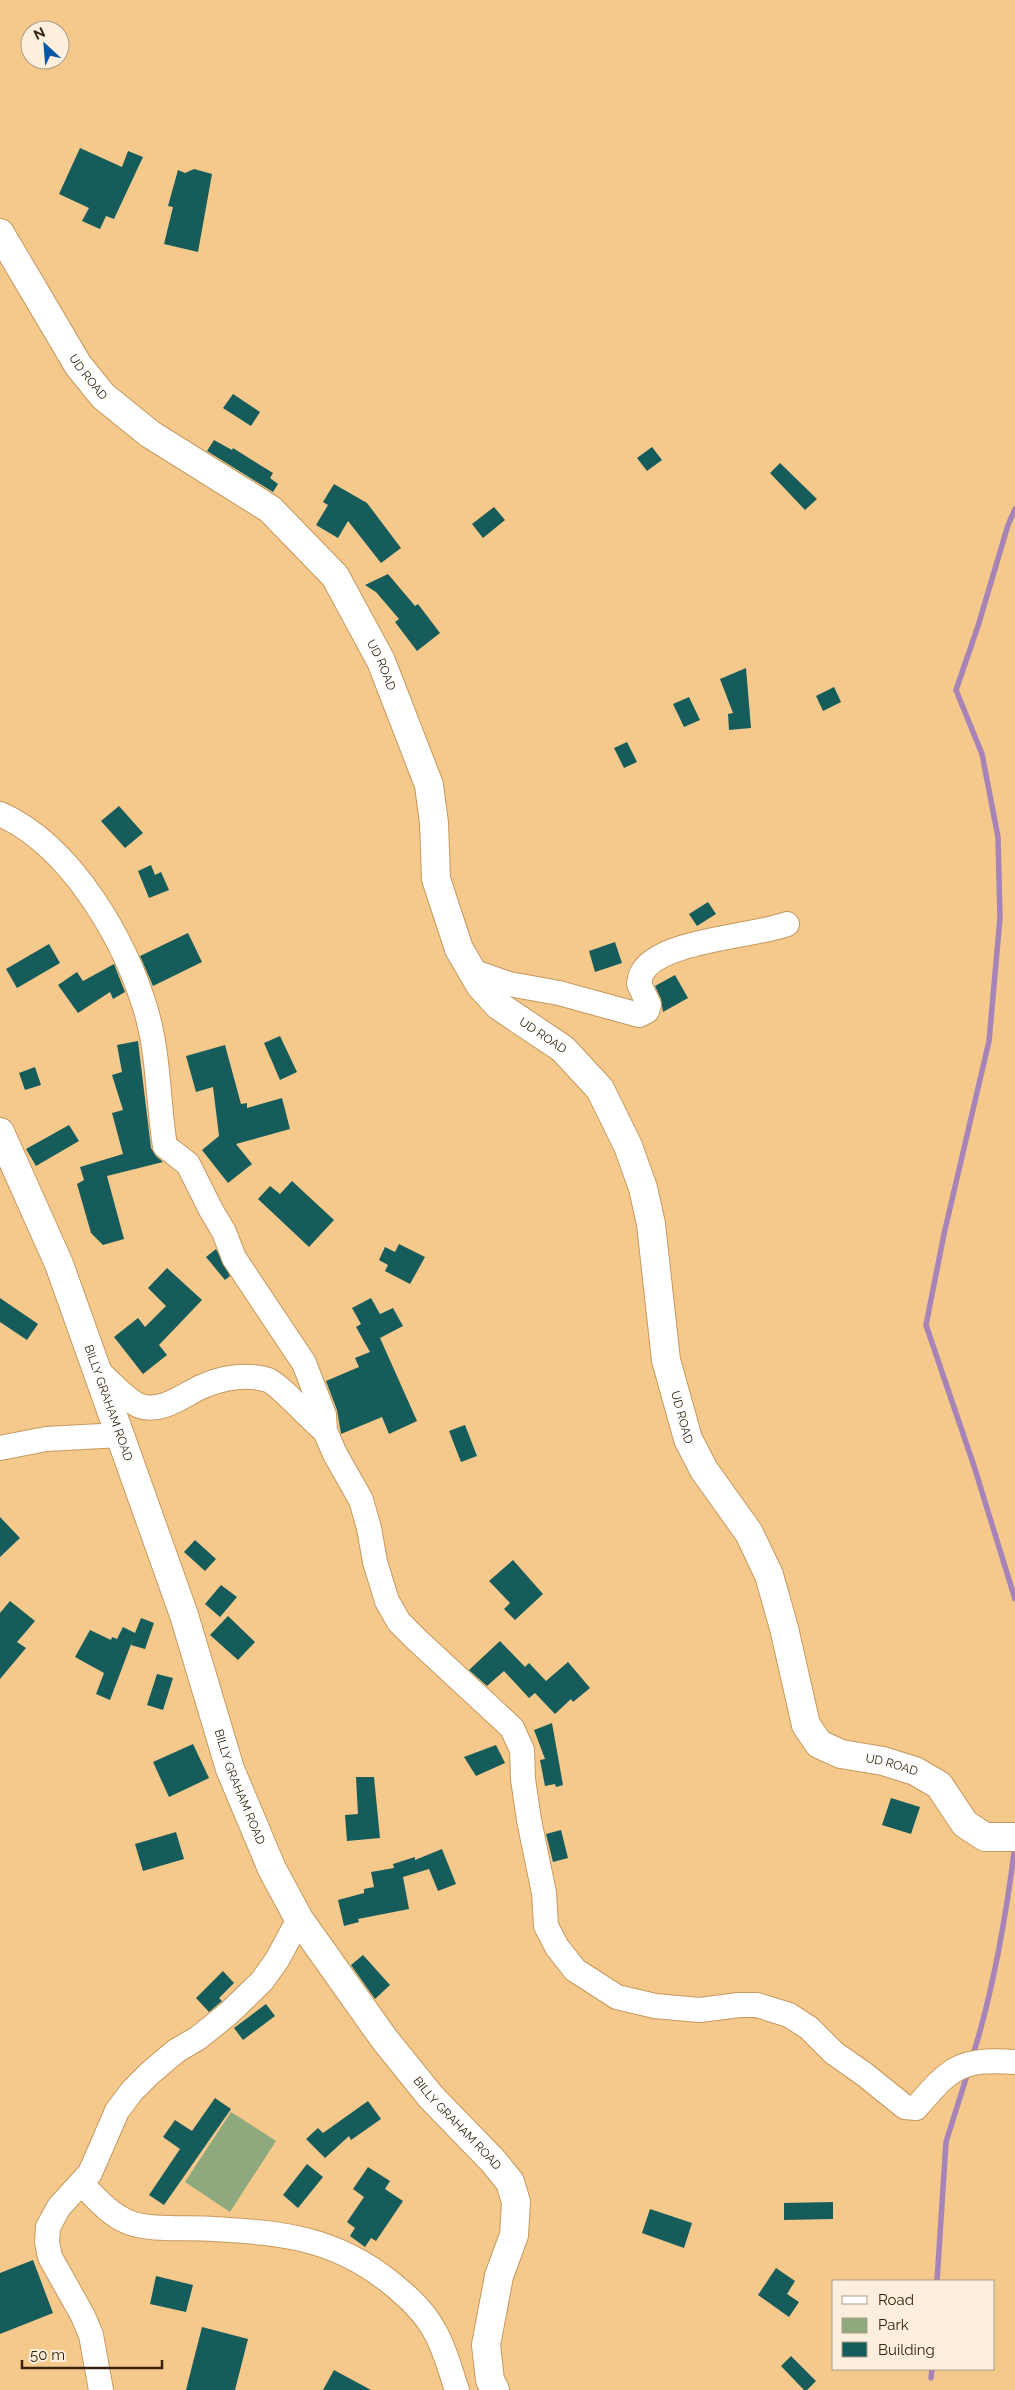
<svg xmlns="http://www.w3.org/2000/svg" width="1015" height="2390" viewBox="0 0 1015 2390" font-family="Raleway,sans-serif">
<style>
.green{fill:#8da97d}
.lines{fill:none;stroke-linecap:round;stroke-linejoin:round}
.stream{stroke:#a684b7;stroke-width:5.5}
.building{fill:#165c5b}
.minor-casing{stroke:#c59a60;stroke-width:26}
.major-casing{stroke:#c59a60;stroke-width:30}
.minor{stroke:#fff;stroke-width:24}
.major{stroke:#fff;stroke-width:28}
.labels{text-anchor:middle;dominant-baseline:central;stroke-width:5;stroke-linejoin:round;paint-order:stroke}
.street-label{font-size:12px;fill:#35240b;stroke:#fdefdd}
</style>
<rect width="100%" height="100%" fill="#f5c88c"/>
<!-- green -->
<path class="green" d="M231,2112L276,2141L230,2212L185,2182Z"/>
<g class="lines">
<!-- stream -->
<path class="stream" d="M1015,509L1008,525L978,626L956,690L982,754L998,837L1000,918L989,1041L944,1234L926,1325L974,1466L1015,1599
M972,2058C994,1989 1006,1917 1015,1845
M937,2281L946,2142L968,2072
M931,2378L932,2369"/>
</g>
<!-- building -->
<path class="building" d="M80,148L122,167L128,151L143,157L114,219L106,216L100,229L82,221L89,208L59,194Z
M194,169L212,174L198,252L164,244L173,207L168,206L178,170L185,173Z
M233,394L260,412L251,426L223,408Z
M214,440L232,450L233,448L273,473L270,478L278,484L273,492L207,451Z
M652,447L662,460L647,471L637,458Z
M780,463L817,499L805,510L770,473Z
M334,484L367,503L401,548L381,563L348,521L338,538L316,525L328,505L323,502Z
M494,507L505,520L483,538L472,524Z
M388,574L415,606L418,604L440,633L417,651L395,622L399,619L376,592L365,585Z
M746,668L751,728L729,730L728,714L733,713L720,679Z
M834,687L841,702L823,711L816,696Z
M689,697L700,720L684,727L673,704Z
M627,742L637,762L624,768L614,748Z
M119,806L143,833L125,848L101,821Z
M151,865L155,875L161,872L169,890L149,898L138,871Z
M708,902L716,914L697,926L689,914Z
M188,933L202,962L153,986L140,956Z
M615,942L622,963L595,972L589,951Z
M49,944L60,963L17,988L6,969Z
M114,964L125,992L113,999L110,992L78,1013L58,985L77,972L83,981Z
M675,975L688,998L663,1012L661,999L655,986Z
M280,1036L297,1072L280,1080L264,1043Z
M138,1041L151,1148L156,1156L163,1162L107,1176L124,1239L103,1245L91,1233L77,1184L84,1180L80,1167L123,1154L112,1113L123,1110L112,1075L122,1072L117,1045Z
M225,1045L241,1104L247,1103V1108L282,1098L290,1129L236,1144L252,1164L228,1183L202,1150L219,1136L213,1087L196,1092L186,1056Z
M35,1067L41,1085L25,1090L19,1073Z
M69,1125L79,1141L36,1166L26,1149Z
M292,1181L334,1220L309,1247L258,1199L270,1186L280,1194Z
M399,1244L425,1257L410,1284L385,1271L388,1265L379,1260L385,1247L395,1252Z
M216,1249L230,1276L225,1280L206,1257Z
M167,1268L202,1300L159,1345L167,1355L143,1374L114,1337L138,1318L145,1327L166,1306L148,1288Z
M0,1298L38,1324L27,1340L0,1322Z
M371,1298L380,1314L393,1308L403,1326L380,1338L417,1421L389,1434L382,1417L341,1434L337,1410L326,1381L359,1367L355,1358L370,1352L356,1327L361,1324L352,1308Z
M465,1425L477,1456L461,1462L449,1431Z
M0,1517L20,1538L0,1557Z
M195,1540L216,1559L205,1571L184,1552Z
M513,1560L543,1594L515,1620L504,1609L510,1603L489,1581Z
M221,1585L237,1597L220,1617L205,1604Z
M10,1601L35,1621L17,1642L26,1648L0,1679V1613Z
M228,1616L255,1642L238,1660L210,1635Z
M141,1618L154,1623L145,1649L131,1645L133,1639L110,1700L96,1694L104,1673L75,1657L90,1630L111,1640L112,1637L117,1639L123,1627L135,1633Z
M500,1641L525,1667L529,1663L546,1681L568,1662L590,1688L573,1702L571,1699L555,1714L535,1693L529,1698L504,1671L487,1686L469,1670Z
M157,1674L173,1678L163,1710L147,1705Z
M552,1723L563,1785L556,1787L555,1784L545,1786L540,1760L545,1759L534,1730Z
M193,1744L209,1778L169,1797L153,1762Z
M496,1745L505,1763L476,1776L464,1757Z
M356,1777H374L380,1838L347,1841L345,1815L358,1814Z
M891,1798L920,1807L911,1834L882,1825Z
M561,1830L568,1858L553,1862L546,1834Z
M176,1832L184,1859L143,1871L135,1844Z
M442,1849L456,1884L438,1891L429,1869L403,1877L409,1909L358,1919L359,1922L344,1926L338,1900L364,1893V1889L374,1887L371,1872L394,1868L393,1864L415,1857V1860Z
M363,1955L390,1985L375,1999L351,1965Z
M223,1971L234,1983L219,1998L222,2001L209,2012L196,1998Z
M266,2004L275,2016L243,2040L234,2028Z
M215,2098L231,2109L164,2205L149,2195L180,2149L163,2137L175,2120L192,2131Z
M368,2101L381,2119L351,2140L349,2136L325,2158L306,2139L318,2128L323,2133Z
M307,2164L323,2177L298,2208L283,2195Z
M368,2167L390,2181L385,2189L403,2201L376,2241L371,2238L365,2247L350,2236L355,2228L347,2222L364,2197L353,2189Z
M833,2202V2219L784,2220V2203Z
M650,2209L692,2223L684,2248L642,2233Z
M33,2260L53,2313L0,2334V2273Z
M776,2268L795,2281L787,2294L799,2302L789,2317L758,2295Z
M156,2276L193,2285L186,2312L150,2304Z
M202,2327L248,2339L235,2390H186Z
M791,2356L816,2381L807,2390H804L781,2366Z
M334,2370L371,2390H323Z"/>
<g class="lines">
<defs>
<path id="minor" d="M0,814C72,846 126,941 147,1014C159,1057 158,1103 165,1146L188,1164L211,1210L224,1232L234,1258L304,1363L324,1415L325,1431L335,1454L361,1500L369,1528L375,1562L387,1601L399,1622L417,1640L512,1728L522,1750L523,1779L529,1820L544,1893L546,1926L557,1947L575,1970L617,1997L655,2006L700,2010L739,2005H757L789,2015L809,2028L834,2053L864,2074L905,2107L916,2108C950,2068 960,2058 1015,2062
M472,971L509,984L559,993L639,1015L647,1011L649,1005L639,984C640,980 640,976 642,973C659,940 753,937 787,924
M97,1369C105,1378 129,1402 140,1406C162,1413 182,1396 201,1387C221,1378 246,1373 268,1380C279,1384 312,1421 325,1431
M0,1448L46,1439L120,1435
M82,2184C96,2198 109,2214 128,2222C148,2231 191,2227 214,2229C284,2233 335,2238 391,2283C407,2296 424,2311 434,2330C445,2348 450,2370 457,2390
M101,2390L91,2335L83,2316L50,2257L47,2242L48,2227L59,2207L90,2173L117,2111L132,2091L150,2073L176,2051L198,2038L229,2013L262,1981L277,1960L299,1919"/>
<g id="major">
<path id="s1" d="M0,233L78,365L103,396L150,434L270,509L335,576L381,661L429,785L434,823L436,879L459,949L480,985L499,1006L563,1049L600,1089L628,1146L643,1188L651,1224L666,1360L688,1439L704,1470L749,1533L769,1575L784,1628L806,1725L819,1744L841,1754L883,1761L915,1771L939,1785L965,1824L985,1837H1015"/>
<path id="s2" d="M0,1132L59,1264L184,1615L230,1769L272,1869L299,1919L385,2040L431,2097L493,2161L510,2182L516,2202L514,2235L499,2276L486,2345L490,2380L495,2390"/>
</g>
</defs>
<!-- minor casing -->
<use href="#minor" class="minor-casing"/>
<!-- major casing -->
<use href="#major" class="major-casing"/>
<!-- minor -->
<use href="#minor" class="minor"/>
<!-- major -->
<use href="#major" class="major"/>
</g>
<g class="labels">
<!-- street labels -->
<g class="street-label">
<text stroke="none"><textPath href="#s1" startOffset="169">UD ROAD</textPath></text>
<text stroke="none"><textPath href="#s1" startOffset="589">UD ROAD</textPath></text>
<text stroke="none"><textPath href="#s1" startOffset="1009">UD ROAD</textPath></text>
<text stroke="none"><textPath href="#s2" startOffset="292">BILLY GRAHAM ROAD</textPath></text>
<text stroke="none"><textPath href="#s1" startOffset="1429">UD ROAD</textPath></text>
<text stroke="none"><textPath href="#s1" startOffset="1864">UD ROAD</textPath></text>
<text stroke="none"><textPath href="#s2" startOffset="698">BILLY GRAHAM ROAD</textPath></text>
<text stroke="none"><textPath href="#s2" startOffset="1102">BILLY GRAHAM ROAD</textPath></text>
</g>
</g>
<!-- legend -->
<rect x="832" y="2280" width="162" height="90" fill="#fdefdd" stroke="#ad9e89"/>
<rect x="842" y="2296" width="25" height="8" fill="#ffffff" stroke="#ad9e89"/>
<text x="878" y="2305" font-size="15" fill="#35240b">Road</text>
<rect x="842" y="2318" width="25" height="15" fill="#8da97d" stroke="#ad9e89"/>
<text x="878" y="2330" font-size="15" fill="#35240b">Park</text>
<rect x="842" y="2342" width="25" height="15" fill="#165c5b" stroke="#ad9e89"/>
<text x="878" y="2355" font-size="15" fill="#35240b">Building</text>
<!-- north arrow -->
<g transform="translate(45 45) rotate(334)"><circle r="24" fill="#fdefdd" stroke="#ad9e89"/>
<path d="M0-4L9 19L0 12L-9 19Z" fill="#0457a5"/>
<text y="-8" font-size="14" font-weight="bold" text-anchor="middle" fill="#35240b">N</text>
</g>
<!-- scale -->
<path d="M22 2360v8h140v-8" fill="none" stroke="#35240b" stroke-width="2.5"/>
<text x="30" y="2360" font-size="15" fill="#35240b" stroke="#fdefdd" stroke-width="4" paint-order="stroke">50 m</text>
</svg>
